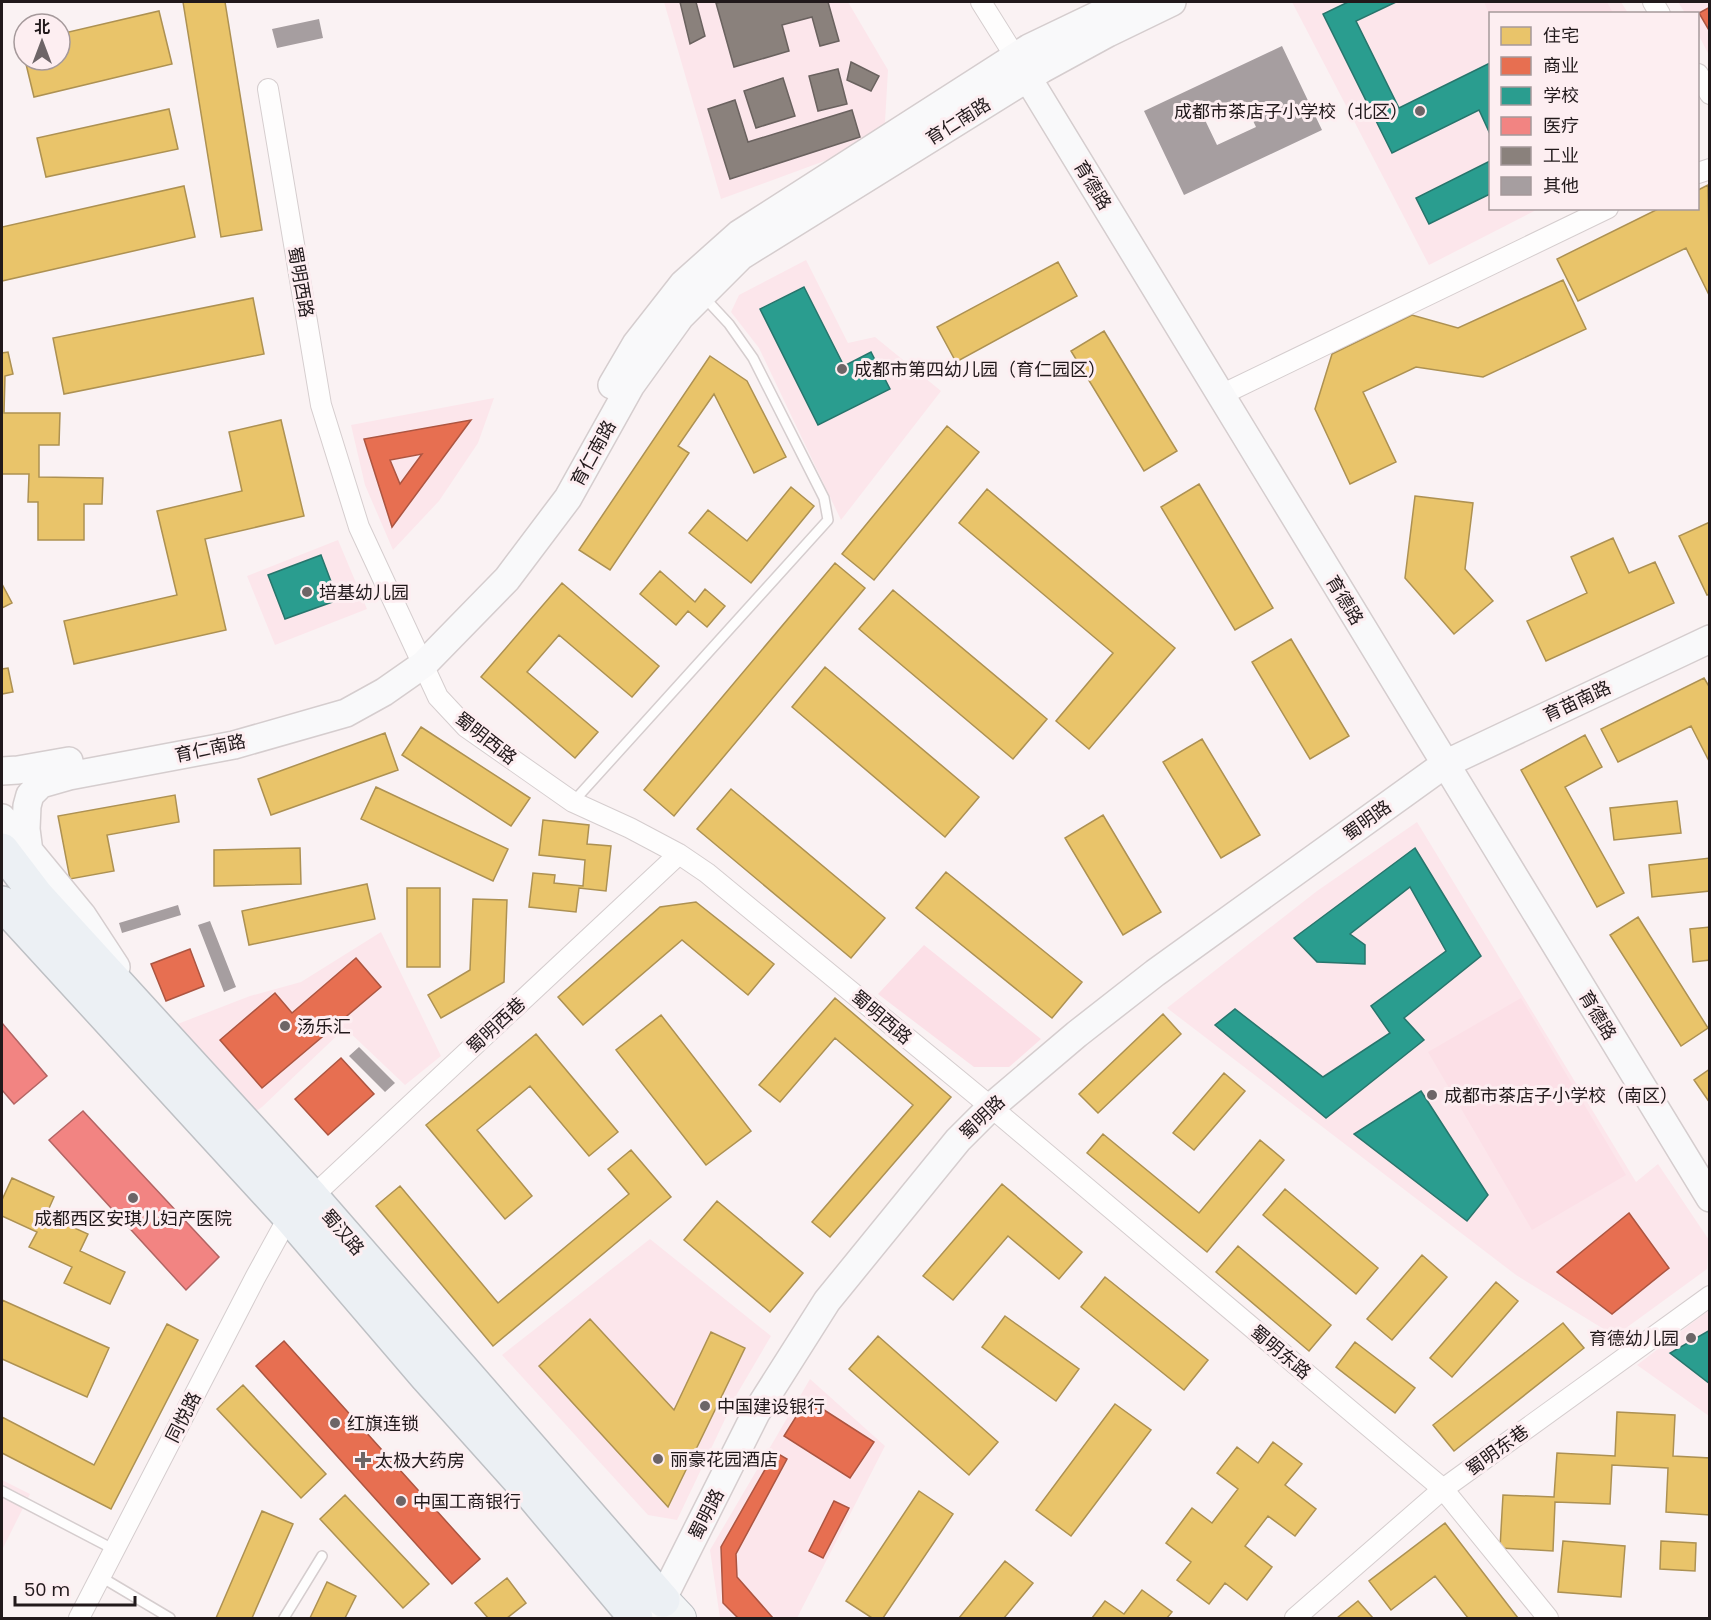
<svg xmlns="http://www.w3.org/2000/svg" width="1711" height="1620" viewBox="0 0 1711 1620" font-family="Poppins,'Noto Sans SC',sans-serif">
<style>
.built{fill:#fce6eb}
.green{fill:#fce0e7}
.homes{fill:#e9c46a;stroke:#ad9152;stroke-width:1.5}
.shops{fill:#e76f51;stroke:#ac5541;stroke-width:1.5;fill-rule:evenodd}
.schools{fill:#2a9d8f;stroke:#27756c;stroke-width:1.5}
.health{fill:#f28482;stroke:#b36463;stroke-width:1.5}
.industry{fill:#8a817c;stroke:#6a625f;stroke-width:1.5}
.building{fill:#a69ea0;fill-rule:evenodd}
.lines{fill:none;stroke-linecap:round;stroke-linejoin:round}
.lane-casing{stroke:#d5cdce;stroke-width:12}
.street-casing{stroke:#d5cdce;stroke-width:22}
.secondary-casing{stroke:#d5cdce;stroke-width:30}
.primary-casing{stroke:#bec0c4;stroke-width:34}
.highway-casing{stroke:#bec0c4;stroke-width:36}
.lane{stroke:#fefdfd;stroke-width:9}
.street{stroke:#fefdfd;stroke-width:20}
.secondary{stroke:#f9f9fa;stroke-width:27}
.primary{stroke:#f3f5f6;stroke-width:32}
.highway{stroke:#ecf0f4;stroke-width:33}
.poi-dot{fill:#6d6567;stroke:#fdeef1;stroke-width:2}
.labels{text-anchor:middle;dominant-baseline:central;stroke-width:6;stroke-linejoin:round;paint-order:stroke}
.poi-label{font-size:18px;fill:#21191b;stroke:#fdeef1;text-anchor:start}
.street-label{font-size:18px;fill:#21191b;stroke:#fdeef1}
</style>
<rect width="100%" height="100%" fill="#faf2f3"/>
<!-- built -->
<path class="built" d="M664,2H848L888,70L884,139L721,199Z
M1292,2H1621L1628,13L1490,14V208L1538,209L1429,265Z
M1678,2H1709V55L1698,34V14L1685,13Z
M806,260L848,343L875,337L941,391L841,520L759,348L731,312L739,295Z
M494,398L478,443L439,501L393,550L365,485L351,425Z
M338,540L367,609L275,645L247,576Z
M1417,822L1636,1182L1658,1164L1709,1240L1707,1269L1615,1336L1516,1275L1167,1008L1317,891Z
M381,932L441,1056L405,1085L345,1028L262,1107L251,1115L175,1025L250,996L301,982Z
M650,1239L771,1336L737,1394L677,1520L648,1515L502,1355Z
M1709,1310V1416L1637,1365Z
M810,1379L885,1446L797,1618H720L710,1550Z
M2,1480L30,1494L2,1550Z"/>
<!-- green -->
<path class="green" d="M1484,2H1607L1613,13L1490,14V16Z
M924,945L1041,1039L1009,1067H974L878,994Z
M1521,998L1626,1175L1532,1230L1428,1052Z"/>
<!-- homes -->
<path class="homes" d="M183,2H225L262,230L221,237Z
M159,11L172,64L34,97L25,60H60V34Z
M169,109L178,149L46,177L37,138Z
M1708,185L1710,297L1686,248L1578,301L1557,259L1660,208H1698V190Z
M184,186L195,237L2,281V227Z
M1058,262L1077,296L956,362L937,327Z
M1563,280L1586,329L1483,377L1416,367L1363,392L1396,462L1350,484L1315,409L1332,354L1412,315L1458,328Z
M253,298L264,354L64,394L53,338Z
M1104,331L1177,451L1144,471L1071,351Z
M8,352L13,374L5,376L4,413H60L59,445H39V477L103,478L102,504H84V540H38V502H28L29,474H2V353Z
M710,356L747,381L786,457L754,473L714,394L678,446L689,453L610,570L579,550Z
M281,420L304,516L205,539L226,630L74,664L64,621L177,595L157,511L242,491L229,432Z
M947,426L979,452L874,580L842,554Z
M1199,484L1273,608L1235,630L1161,507Z
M791,487L814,506L751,583L689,533L708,510L747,541Z
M987,489L1175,648L1089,749L1056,721L1113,653L959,523Z
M1415,496L1473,503L1465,569L1493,601L1454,634L1405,578Z
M1710,522V594L1707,595L1679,536Z
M1613,538L1629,573L1655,562L1674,603L1546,661L1527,621L1587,593L1571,557Z
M835,563L865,588L674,816L644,790Z
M660,571L695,602L705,589L725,606L707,627L688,611L676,625L640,594Z
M562,583L659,666L632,697L559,635L527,672L598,732L575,758L481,677Z
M2,584L12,603L2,608Z
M893,590L1047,719L1013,759L859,629Z
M1291,639L1349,736L1310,759L1252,662Z
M825,667L979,797L945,837L792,707Z
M8,668L13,692L2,694V669Z
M1704,678L1710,688V763L1691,726L1618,762L1601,729Z
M421,727L530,798L511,826L402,755Z
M385,733L398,770L271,815L258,779Z
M1585,735L1602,767L1565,787L1624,893L1597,907L1521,770Z
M1202,739L1260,835L1221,858L1163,762Z
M376,787L508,849L493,881L361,819Z
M731,789L885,918L851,958L697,829Z
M175,795L179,822L107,835L114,871L70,879L58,816Z
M1677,801L1681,833L1614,840L1610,808Z
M1103,815L1161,912L1123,935L1065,838Z
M543,820L589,825L587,844L611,846L606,891L579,888L576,912L529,907L533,873L555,875L554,883L583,886L585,860L539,855Z
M300,848L301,884L214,886V850Z
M1710,858V891L1652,897L1649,865Z
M946,872L1082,982L1052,1018L916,908Z
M367,884L375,919L249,945L242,911Z
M407,888H440V967H407Z
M473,899L507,900L504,982L441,1018L428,995L470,970Z
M696,902L774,964L748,995L682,940L583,1025L558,997L660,907Z
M1638,917L1708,1028L1681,1046L1610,935Z
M1710,927V960L1693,962L1690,929Z
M835,998L951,1097L830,1237L812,1222L913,1105L835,1038L780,1102L759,1085Z
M1163,1014L1181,1034L1098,1113L1079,1094Z
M661,1015L751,1131L706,1165L616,1050Z
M536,1034L618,1132L589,1156L530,1086L477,1130L532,1196L505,1219L426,1125Z
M1710,1069V1103L1694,1080Z
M1224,1073L1245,1091L1194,1150L1173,1133Z
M1103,1134L1199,1213L1260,1140L1284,1160L1207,1252L1087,1153Z
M631,1150L671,1197L493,1346L376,1206L400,1186L498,1303L629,1194L608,1169Z
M12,1178L54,1197L46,1215L88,1234L80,1251L125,1272L110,1304L64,1283L72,1267L29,1247L37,1232L2,1216V1200Z
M1002,1184L1082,1252L1059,1279L1008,1236L953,1300L923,1276Z
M1285,1189L1378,1268L1356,1294L1263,1215Z
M717,1201L803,1273L770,1312L684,1240Z
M1238,1246L1331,1325L1309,1351L1216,1272Z
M1422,1255L1447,1277L1392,1340L1367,1319Z
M1105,1277L1208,1360L1184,1390L1081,1307Z
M1496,1282L1518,1301L1452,1377L1430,1358Z
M2,1300L109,1348L87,1397L2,1359Z
M1005,1316L1079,1369L1056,1401L982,1347Z
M590,1319L674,1410L711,1332L745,1348L668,1507L539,1366Z
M1563,1323L1584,1348L1454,1451L1433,1425Z
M167,1324L198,1340L111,1509L2,1453V1417L94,1465Z
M878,1336L998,1442L969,1475L849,1369Z
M1355,1342L1415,1388L1395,1413L1336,1367Z
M243,1385L326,1474L301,1498L217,1409Z
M1115,1404L1151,1430L1071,1536L1036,1510Z
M1617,1412L1675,1415L1673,1456L1710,1458V1515L1666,1512L1668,1468L1612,1465L1610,1504L1555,1502L1553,1551L1500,1548L1503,1495L1554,1497L1557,1453L1615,1456Z
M1273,1442L1302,1464L1285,1485L1316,1509L1295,1536L1268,1516L1245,1546L1272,1567L1247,1600L1225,1583L1209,1604L1177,1580L1191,1562L1166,1543L1192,1508L1212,1523L1238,1489L1217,1473L1237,1447L1258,1463Z
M919,1491L953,1514L883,1618H872L846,1601Z
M345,1495L429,1584L403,1608L320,1519Z
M262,1511L293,1524L252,1618H216Z
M1445,1523L1518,1618H1468L1435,1576L1391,1610L1369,1581Z
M1563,1541L1625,1546L1621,1597L1558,1592Z
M1661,1541L1696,1543L1695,1571L1660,1569Z
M1005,1561L1033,1583L1004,1618H959Z
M507,1578L526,1603L507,1618H488L475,1603Z
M327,1582L356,1596L345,1618H310Z
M1142,1590L1172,1612L1167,1618H1092L1105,1601L1124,1614Z
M1358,1601L1373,1618H1337Z"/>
<!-- shops -->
<path class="shops" d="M1710,7V32L1699,13Z
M471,420L392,527L364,439ZM422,454L400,484L390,460Z
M190,949L204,986L166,1001L151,964Z
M356,958L381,987L262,1088L220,1040L275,993L292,1013Z
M341,1058L374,1094L328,1135L295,1099Z
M1629,1213L1669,1268L1612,1314L1557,1272Z
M284,1341L480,1559L452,1584L256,1366Z
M807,1399L874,1442L850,1478L784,1436Z
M775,1452L787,1459L736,1554L737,1577L773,1618H738L723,1603L721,1547Z
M834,1501L849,1508L823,1558L809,1551Z"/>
<!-- schools -->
<path class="schools" d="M1348,2H1396L1356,21L1399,108L1490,63V134L1479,110L1392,153L1323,14Z
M1490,161V194L1429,224L1416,198Z
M804,287L844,366L871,352L890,389L818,425L760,309Z
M321,555L338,600L285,619L268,575Z
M1415,848L1481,956L1404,1018L1424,1040L1326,1118L1215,1025L1235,1009L1323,1077L1390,1033L1371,1006L1446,951L1410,887L1350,934L1365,945V964L1317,962L1294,938Z
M1421,1091L1488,1195L1467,1221L1354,1134Z
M1710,1330V1384L1670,1353Z"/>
<!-- health -->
<path class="health" d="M2,1023L47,1076L14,1104L2,1090Z
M83,1111L219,1257L186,1290L49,1140Z"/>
<!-- industry -->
<path class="industry" d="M680,2H696L705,36L690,44Z
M721,2H828L839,41L820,46L812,17L782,25L789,51L734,67L716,3Z
M851,62L879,76L871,91L847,80Z
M838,69L847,104L818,111L809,76Z
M783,78L795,116L756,128L744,91Z
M735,100L748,142L852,110L860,137L730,179L708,109Z"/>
<!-- building -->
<path class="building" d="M319,19L323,38L277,48L272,29Z
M1282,46L1322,130L1184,195L1144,111ZM1244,102L1256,127L1217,145L1205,120Z
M178,905L181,915L122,933L119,923Z
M210,921L236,987L224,992L198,925Z
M359,1047L395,1083L385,1092L349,1056Z"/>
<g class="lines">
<defs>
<path id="lane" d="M573,802L828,520L824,498L753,358L729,324L703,296
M2,1491L115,1550
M101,1577L170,1618
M284,1618L322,1556"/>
<path id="street" d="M981,2L1016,58
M1653,2L1660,14
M1698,74L1710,94
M268,89L321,405L359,527L438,697L466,727L573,802L630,828L679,854L707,873L991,1107L1443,1489L1548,1618
M1698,173L1710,169
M1221,395L1608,208
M312,1197L679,854
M79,1618L255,1278L289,1216
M1295,1618L1443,1489L1710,1296"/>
<path id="secondary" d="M1018,62L1710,1198
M612,385L636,344L683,284L739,234L1029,48L1125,2
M2,771L18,770L69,761
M2,818L82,915L116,967
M29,852L26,829L27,806L30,795L41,784L69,776L234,745L346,713L384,692L424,664L507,579L568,498L631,385L680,317L741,256L1042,69L1108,33L1172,2
M653,1618L756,1413L827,1301L958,1140L991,1107L1077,1034L1155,973L1445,764L1710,639"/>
<path id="primary" d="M663,1600L680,1618"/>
<path id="highway" d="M2,850L37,896L312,1197L663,1600
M2,903L289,1216L427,1377L531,1493L636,1618"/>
</defs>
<!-- lane casing -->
<use href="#lane" class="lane-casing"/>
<!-- street casing -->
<use href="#street" class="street-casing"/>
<!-- secondary casing -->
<use href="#secondary" class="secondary-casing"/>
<!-- primary casing -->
<use href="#primary" class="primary-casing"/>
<!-- highway casing -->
<use href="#highway" class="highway-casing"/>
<!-- lane -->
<use href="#lane" class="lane"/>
<!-- street -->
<use href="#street" class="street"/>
<!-- secondary -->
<use href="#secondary" class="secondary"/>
<!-- primary -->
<use href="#primary" class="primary"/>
<!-- highway -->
<use href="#highway" class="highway"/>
</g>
<!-- markers -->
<g class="poi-dot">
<circle cx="1420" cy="111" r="6"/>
<circle cx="842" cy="369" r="6"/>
<circle cx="307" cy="592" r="6"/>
<circle cx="285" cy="1026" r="6"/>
<circle cx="1432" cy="1095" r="6"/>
<circle cx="133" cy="1198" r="6"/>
<circle cx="1691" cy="1338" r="6"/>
<circle cx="705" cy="1406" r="6"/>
<circle cx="335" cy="1423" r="6"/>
<circle cx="658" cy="1459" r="6"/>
<path d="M360 1451h6v6h6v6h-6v6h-6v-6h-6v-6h6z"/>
<circle cx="401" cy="1501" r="6"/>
</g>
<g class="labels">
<!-- poi labels -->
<g class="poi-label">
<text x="1408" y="111" text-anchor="end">成都市茶店子小学校（北区）</text>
<text x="854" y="369">成都市第四幼儿园（育仁园区）</text>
<text x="319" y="592">培基幼儿园</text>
<text x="297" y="1026">汤乐汇</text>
<text x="1444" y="1095">成都市茶店子小学校（南区）</text>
<text x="133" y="1218" text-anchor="middle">成都西区安琪儿妇产医院</text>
<text x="1679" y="1338" text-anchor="end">育德幼儿园</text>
<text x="717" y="1406">中国建设银行</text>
<text x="347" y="1423">红旗连锁</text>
<text x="670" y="1459">丽豪花园酒店</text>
<text x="375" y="1460">太极大药房</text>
<text x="413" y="1501">中国工商银行</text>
</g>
<!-- street labels -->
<g class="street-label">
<text transform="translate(958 121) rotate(-32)">育仁南路</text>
<text transform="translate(1093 185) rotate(59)">育德路</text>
<text transform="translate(301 282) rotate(80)">蜀明西路</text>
<text transform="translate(593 453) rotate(-61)">育仁南路</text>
<text transform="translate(1345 600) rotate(59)">育德路</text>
<text transform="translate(1577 701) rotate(-25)">育苗南路</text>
<text transform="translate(486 738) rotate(38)">蜀明西路</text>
<text transform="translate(210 748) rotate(-12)">育仁南路</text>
<text transform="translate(1367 820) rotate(-36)">蜀明路</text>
<text transform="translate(1598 1015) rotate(59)">育德路</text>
<text transform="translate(882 1017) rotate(40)">蜀明西路</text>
<text transform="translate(496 1025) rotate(-43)">蜀明西巷</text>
<text transform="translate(982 1117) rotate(-44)">蜀明路</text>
<text transform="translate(343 1232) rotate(49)">蜀汉路</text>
<text transform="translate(1281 1352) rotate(40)">蜀明东路</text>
<text transform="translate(183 1417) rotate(-63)">同悦路</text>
<text transform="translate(1497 1450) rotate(-36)">蜀明东巷</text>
<text transform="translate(706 1514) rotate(-63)">蜀明路</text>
</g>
</g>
<!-- border -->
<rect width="1711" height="1620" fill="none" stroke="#21191b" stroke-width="6"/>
<!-- legend -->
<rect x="1489" y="12" width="210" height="198" fill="#fdeef1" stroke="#a5999b" stroke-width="1.5"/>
<rect x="1501" y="27" width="30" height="18" fill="#e9c46a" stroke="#a5999b" stroke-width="1.5"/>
<text x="1543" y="42" font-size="18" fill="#21191b">住宅</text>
<rect x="1501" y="57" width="30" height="18" fill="#e76f51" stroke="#a5999b" stroke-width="1.5"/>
<text x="1543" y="72" font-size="18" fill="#21191b">商业</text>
<rect x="1501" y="87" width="30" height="18" fill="#2a9d8f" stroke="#a5999b" stroke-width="1.5"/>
<text x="1543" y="102" font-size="18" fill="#21191b">学校</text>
<rect x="1501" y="117" width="30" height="18" fill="#f28482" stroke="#a5999b" stroke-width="1.5"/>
<text x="1543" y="132" font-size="18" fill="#21191b">医疗</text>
<rect x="1501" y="147" width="30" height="18" fill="#8a817c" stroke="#a5999b" stroke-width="1.5"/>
<text x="1543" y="162" font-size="18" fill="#21191b">工业</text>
<rect x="1501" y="177" width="30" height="18" fill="#a69ea0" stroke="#a5999b" stroke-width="1.5"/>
<text x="1543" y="192" font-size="18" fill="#21191b">其他</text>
<!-- north arrow -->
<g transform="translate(42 42)"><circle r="28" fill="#fdeef1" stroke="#a5999b" stroke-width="1.5"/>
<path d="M0-4.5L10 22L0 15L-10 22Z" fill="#6d6567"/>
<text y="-9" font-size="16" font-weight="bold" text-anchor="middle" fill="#21191b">北</text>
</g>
<!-- scale -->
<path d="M15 1596v9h120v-9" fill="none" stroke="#21191b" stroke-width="3"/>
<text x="24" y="1596" font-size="18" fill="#21191b" stroke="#fdeef1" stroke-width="4.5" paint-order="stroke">50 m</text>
</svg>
